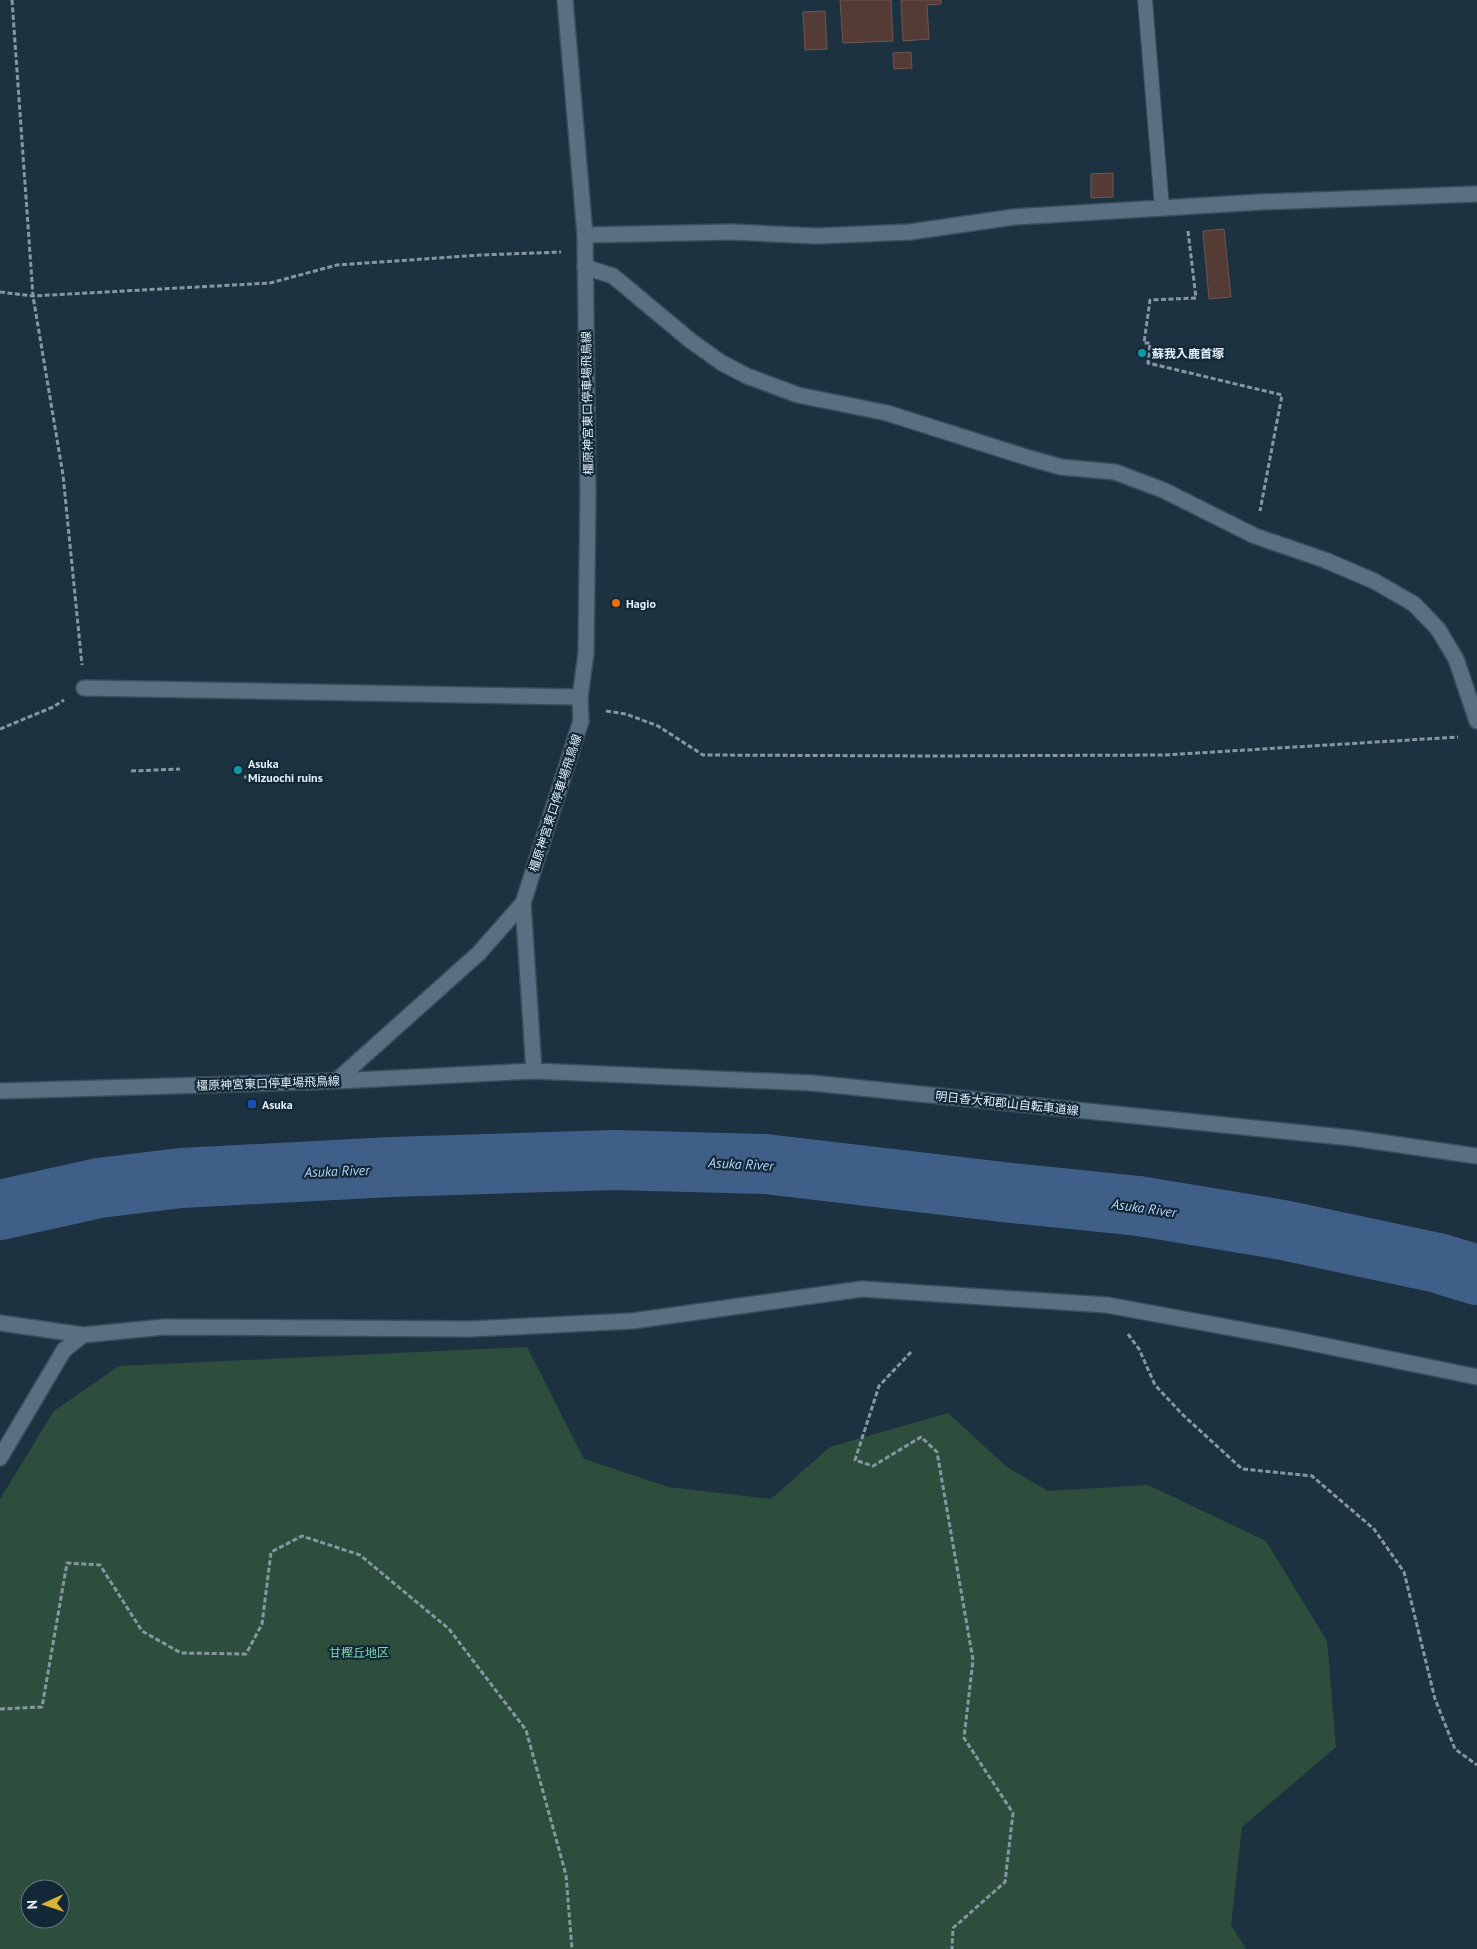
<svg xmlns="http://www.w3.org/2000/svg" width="1477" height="1949" viewBox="0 0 1477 1949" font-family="'PT Sans','Noto Sans JP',sans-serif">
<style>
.green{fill:#2e4e3d;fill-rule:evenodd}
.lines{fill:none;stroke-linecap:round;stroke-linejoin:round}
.river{stroke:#405f88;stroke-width:60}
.building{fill:#553b35;stroke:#71564f}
.service-casing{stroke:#3a4d5a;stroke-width:16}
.minor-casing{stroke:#3a4d5a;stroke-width:18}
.secondary-casing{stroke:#3a4d5a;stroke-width:18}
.path{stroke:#8697a3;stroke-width:3;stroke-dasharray:5 2.5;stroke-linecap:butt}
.service{stroke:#587081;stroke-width:14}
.minor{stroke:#587081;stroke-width:15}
.secondary{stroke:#587081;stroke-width:15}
.culture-dot{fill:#0f9aa8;stroke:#132837;stroke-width:2}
.food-dot{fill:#e8710a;stroke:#132837;stroke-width:2}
.transit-dot{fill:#1a4fb4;stroke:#132837;stroke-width:2}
.labels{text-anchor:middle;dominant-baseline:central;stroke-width:4.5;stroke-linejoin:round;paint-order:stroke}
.poi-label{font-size:12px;font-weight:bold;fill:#e1eef8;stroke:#132837;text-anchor:start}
.street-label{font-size:12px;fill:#e1eef8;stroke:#132837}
.park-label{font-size:12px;fill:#80d7ab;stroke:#132837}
.water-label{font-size:14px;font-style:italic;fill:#b6d4fb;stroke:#132837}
</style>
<rect width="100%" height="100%" fill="#1d3241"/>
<!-- green -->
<path class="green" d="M527,1347L584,1459L668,1487L771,1499L830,1447L948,1413L1008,1468L1048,1491L1148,1485L1266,1541L1327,1641L1336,1747L1242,1827L1231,1925L1246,1949H0V1499L54,1411L119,1366ZM30,1889H60V1919H30Z"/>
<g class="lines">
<!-- river -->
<path class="river" d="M0,1210L99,1188L181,1178L391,1167L614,1160L765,1164L1003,1192L1139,1206L1283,1230L1438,1263L1477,1275"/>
</g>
<!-- building -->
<path class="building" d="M840,0H891L893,41L843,43Z
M901,0H941V4L927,5L929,39L903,41Z
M825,11L827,49L805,50L803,12Z
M911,52L912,68L894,69L893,53Z
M1113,173V197L1091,198V174Z
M1224,229L1231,297L1209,299L1203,231Z"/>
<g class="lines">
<defs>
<path id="service" d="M1145,0L1162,208"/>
<path id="minor" d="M585,235L732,232L817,236L910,232L1014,217L1261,202L1477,194
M585,267L613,276L691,341L722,363L747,376L798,395L887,413L1029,458L1061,467L1115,472L1163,490L1255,536L1325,560L1374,581L1414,604L1438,629L1456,659L1477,721
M84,688L580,697
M0,1323L83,1335L164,1327L470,1329L632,1321L862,1289L1107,1305L1292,1339L1477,1377
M0,1458L64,1350L83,1335"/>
<path id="secondary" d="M534,1071L523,903L581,721L580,697L586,653L588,491L585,235L565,0
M336,1081L479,953L523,903
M0,1091L336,1081L534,1071L812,1083L1352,1138L1477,1156"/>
</defs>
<!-- service casing -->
<use href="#service" class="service-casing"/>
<!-- minor casing -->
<use href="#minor" class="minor-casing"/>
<!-- secondary casing -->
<use href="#secondary" class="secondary-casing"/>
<!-- path -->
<path class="path" d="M12,0L33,296L63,475L82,665
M1188,231L1196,298L1150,300L1144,343H1150L1148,363L1282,395L1260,511
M0,292L33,296L270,283L337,265L481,255L561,252
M606,711L626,714L658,726L703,755L932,756L1165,755L1458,737
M0,729L53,707L64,700
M131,771L180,769
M244,777L293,775
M1128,1334L1139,1349L1155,1385L1183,1415L1242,1469L1312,1476L1374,1529L1404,1572L1435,1699L1455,1749L1477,1765
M911,1352L879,1386L855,1460L873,1466L921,1437L937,1452L973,1660L964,1738L1013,1813L1005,1882L953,1928L952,1949
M0,1709L42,1707L67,1563L100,1565L142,1631L181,1653L246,1654L262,1624L271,1552L302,1536L360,1555L449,1629L526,1730L566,1875L572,1949"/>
<!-- service -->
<use href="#service" class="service"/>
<!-- minor -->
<use href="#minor" class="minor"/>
<!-- secondary -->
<use href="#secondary" class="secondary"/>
</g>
<!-- markers -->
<g class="culture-dot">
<circle cx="1142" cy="353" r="5"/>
<circle cx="238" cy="770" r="5"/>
</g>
<circle class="food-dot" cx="616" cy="603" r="5"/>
<rect class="transit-dot" x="247" y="1099" width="10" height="10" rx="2.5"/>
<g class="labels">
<!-- poi labels -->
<g class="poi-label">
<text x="1152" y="353">蘇我入鹿首塚</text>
<text x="626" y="603">Hagio</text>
<text x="248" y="763">Asuka<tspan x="248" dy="14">Mizuochi ruins</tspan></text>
<text x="262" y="1104">Asuka</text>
</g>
<!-- street labels -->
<g class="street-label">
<text transform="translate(587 403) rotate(-91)">橿原神宮東口停車場飛鳥線</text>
<text transform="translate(555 803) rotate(-72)">橿原神宮東口停車場飛鳥線</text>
<text transform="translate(268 1083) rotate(-2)">橿原神宮東口停車場飛鳥線</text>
<text transform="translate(1007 1103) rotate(6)">明日香大和郡山自転車道線</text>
</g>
<!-- park labels -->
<g class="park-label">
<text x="359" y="1652">甘樫丘地区</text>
</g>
<!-- water labels -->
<g class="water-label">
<text transform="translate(741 1164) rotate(3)">Asuka River</text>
<text transform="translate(337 1171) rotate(-2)">Asuka River</text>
<text transform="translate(1144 1208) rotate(8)">Asuka River</text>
</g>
</g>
<!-- north arrow -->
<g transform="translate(45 1904) rotate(267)"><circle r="24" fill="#132837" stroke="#657784"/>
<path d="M0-4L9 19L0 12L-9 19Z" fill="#dab333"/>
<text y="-8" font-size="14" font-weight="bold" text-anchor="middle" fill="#e1eef8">N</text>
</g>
</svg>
